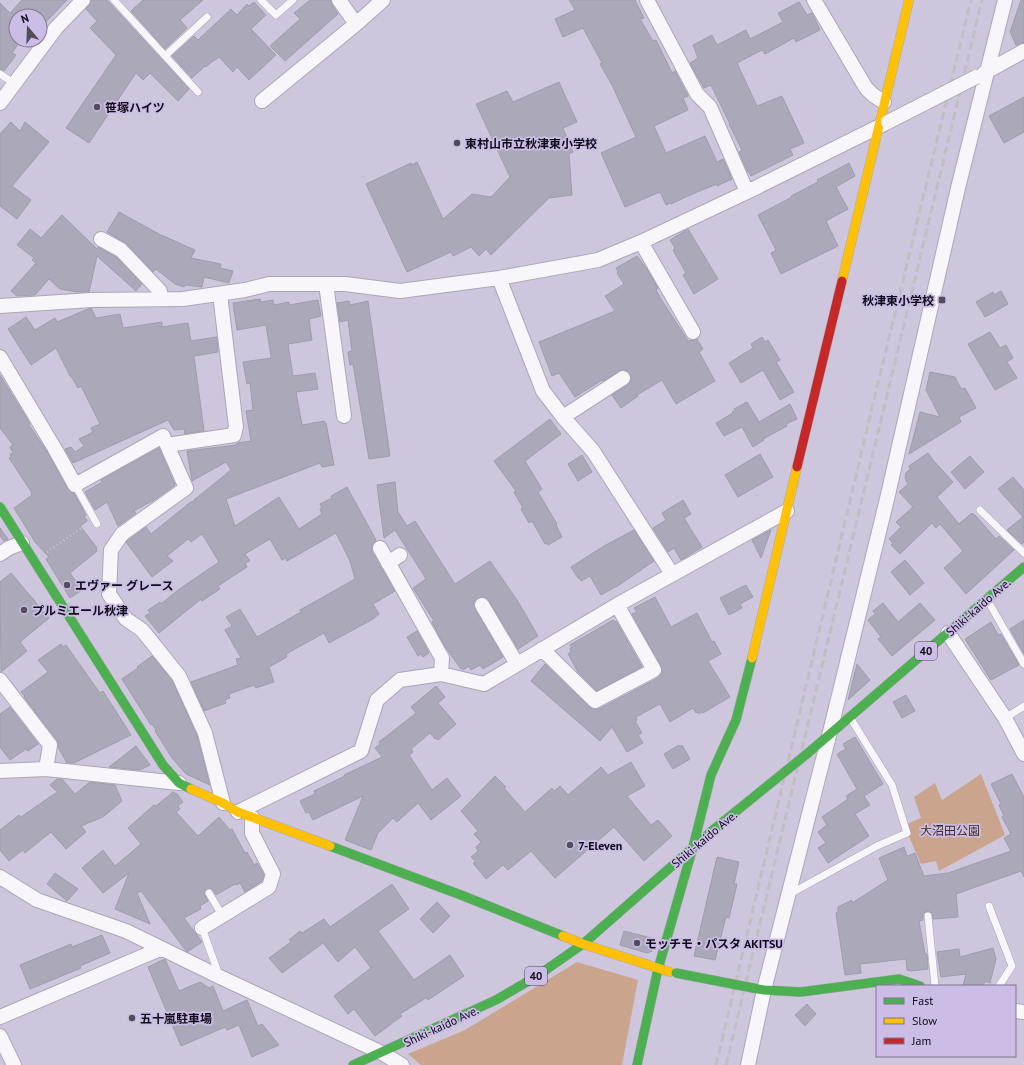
<svg xmlns="http://www.w3.org/2000/svg" width="1024" height="1065" viewBox="0 0 1024 1065" font-family="'PT Sans','Noto Sans JP',sans-serif">
<style>
.green{fill:#cba48e}
.building{fill:#aba8b9;stroke:#9f9cad}
.lines{fill:none;stroke-linecap:round;stroke-linejoin:round}
.lane-casing{stroke:#aca6b7;stroke-width:8}
.street-casing{stroke:#aca6b7;stroke-width:16}
.fast-casing{stroke:#aca6b7;stroke-width:10}
.slow-casing{stroke:#aca6b7;stroke-width:10}
.jam-casing{stroke:#aca6b7;stroke-width:10}
.path{stroke:#cac8ce;stroke-width:2.5;stroke-dasharray:1 3;stroke-linecap:butt}
.lane{stroke:#f8f6fa;stroke-width:7}
.street{stroke:#f8f6fa;stroke-width:14}
.fast{stroke:#4caf50;stroke-width:9}
.slow{stroke:#ffc107;stroke-width:9}
.jam{stroke:#c62828;stroke-width:9}
.rail{stroke:#c0bdc3;stroke-width:3;stroke-dasharray:8 4;stroke-linecap:butt}
.street-bridge-casing{stroke:#aca6b7;stroke-width:16;stroke-linecap:butt}
.fast-bridge-casing{stroke:#aca6b7;stroke-width:10;stroke-linecap:butt}
.street-bridge{stroke:#f8f6fa;stroke-width:14}
.fast-bridge{stroke:#4caf50;stroke-width:9}
.poi-dot{fill:#524c5d;stroke:#cbbde5;stroke-width:1.5}
.labels{text-anchor:middle;dominant-baseline:central;stroke-width:3.5;stroke-linejoin:round;paint-order:stroke}
.shield{fill:#cbbde5;stroke:#484056;stroke-width:1}
.shield-label{font-size:11px;font-weight:bold;fill:#100a18}
.poi-label{font-size:12px;font-weight:bold;fill:#100a18;stroke:#cbbde5;text-anchor:start}
.street-label{font-size:12px;fill:#100a18;stroke:#cbbde5}
.park-label{font-size:12px;fill:#422e1e;stroke:#cbbde5}
</style>
<rect width="100%" height="100%" fill="#cec6dc"/>
<!-- green -->
<path class="green" d="M981,774L1005,835L939,871L936,861L921,864L904,825L921,818L914,797L935,783L942,800Z
M577,962L638,980L622,1065H421L408,1054L465,1030Z"/>
<!-- building -->
<path class="building" d="M22,0H67L43,25L40,22V16H16V40H21L12,53L16,55L4,71L0,69V3L10,13Z
M91,0H107L189,89L178,101L150,73L143,80L136,73L89,143L66,128L116,55L90,28L97,21L86,9L89,6Z
M143,0H203L180,20L187,28L165,49L131,11Z
M310,0H331L332,5L338,14L285,61L270,46L300,19L294,13Z
M569,0H635L644,18L640,19L653,41L656,40L672,73L675,71L688,96L683,98L688,110L654,126L666,153L705,136L717,162L723,159L732,179L717,186V184L690,195L671,204L670,203L666,205L660,192L625,207L601,153L636,137L612,85L600,64L602,63L583,28L563,37L555,19L575,10Z
M1021,0H1024V43L1016,45L1010,32Z
M254,2L266,15L251,29L276,55L249,80L237,67L233,72L219,57L214,61V60L206,67L205,66L192,78L172,56L194,36L198,40L231,9L237,15L247,4L249,6Z
M799,2L807,15L812,13L820,30L796,42L794,38L765,54L762,50L737,63L757,106L782,96L804,143L790,149L793,155L751,176L749,172H748L739,152L742,150L729,124H730L711,85L704,88L690,63L698,58L693,45L712,35L717,45L746,30L750,39L783,22L778,13Z
M559,82L577,122L563,128L573,152L569,154L572,195L549,198L491,255L486,249L479,256L471,247L453,256L451,252L407,272L366,184L411,163L412,165L417,162L443,219L472,194L491,197L510,177L476,104L507,91L513,102Z
M1024,97V132L1004,143L989,116Z
M11,122L20,131L25,122L49,142L12,186L31,200L17,219L0,206V134Z
M849,163L855,176L836,187L848,209L826,221L838,246L781,274L771,253L776,250L758,215L792,197L791,196L818,182L817,180Z
M119,212L159,234L195,250L191,258L221,264L220,268L233,271L229,283L204,277L202,287L186,285L184,287L175,284L156,269L153,272L127,244L107,232Z
M62,215L97,249L98,247L116,257L142,284L136,291L97,256L89,292H77L60,289L49,279L35,295L17,296L11,291L36,263L32,260L34,258L17,245L30,229L41,238Z
M688,229L718,279L694,294L683,275L686,273L673,250L675,248L670,240Z
M637,256L647,269L658,288L656,290L661,299L688,341L697,339L703,349L699,352L715,381L676,404L662,380L637,395L638,396L621,408L612,395L628,385L631,378L630,373L626,370H622L603,381L602,380L575,397L559,373L552,376L539,342L615,311L605,296L624,284L617,273L618,272L616,268Z
M1001,291L1008,304L985,317L976,302L993,292L994,295Z
M260,299L261,302L273,300L274,305L289,302V305L318,300L321,316L309,319L312,340L288,344L293,376L315,373L318,389L296,392L302,425L324,421L325,423H326L334,465L322,467L320,463L226,499L235,526L279,497L299,529L322,514L320,509L322,508L320,504L332,498L331,496L347,487L376,540L372,546V552L395,591L373,604L379,614L373,619L329,643L324,633L286,654L287,657L269,667L274,682L256,688L254,685L229,694L230,698L225,700L226,703L204,711L191,682L238,665L236,659L241,658L225,630L232,626L226,617L240,609L257,637L301,612L300,610L355,579L350,561L336,533L287,561L286,558L282,560L270,539L245,554L250,561L245,563L247,567L218,586L220,589L202,601L201,599L159,633L145,616L150,613L148,610L160,602L161,604L178,590L219,562L202,534L191,542L188,539L167,556L173,561L152,577L126,542L146,527L151,534L192,501L194,503V500L231,470L226,462L192,481L187,451L236,445L237,443L251,441L246,411L253,410L250,383L247,384L243,362L271,358V356L266,325L237,330L233,303Z
M349,301L350,305L368,301L390,456L369,459L353,364L350,365L348,352L352,351L348,320L340,322L337,303Z
M91,308L96,318L120,314L123,328L162,322V327L188,323L191,341L217,337L218,352L194,356L204,431L185,434L184,429L174,430L168,420L73,463L65,449L71,447L75,452L84,446L79,439L93,432L91,428L100,424L81,386L78,388L71,376H70L56,348L31,365L8,329L26,317L35,330L55,318L57,322L88,309Z
M990,332L1000,348L1006,345L1013,358L1007,362L1017,378L995,390L968,344Z
M762,337L765,342L768,340L780,360L776,362L794,392L780,400L763,370L741,383L729,363L753,348L751,344Z
M930,372L955,377L961,389L965,388L976,408L959,417L961,422L909,454L920,412L940,417L926,390Z
M0,375L29,422L30,424L29,425L48,453L68,489L74,493L86,515L84,516L87,521L80,526L97,548L96,549L97,551L70,573L82,590L70,598L46,559L49,557L35,542L14,508L32,495L31,493H32L9,458L11,457L10,454L13,453L10,447L13,445L0,428Z
M747,402L759,422L790,404L797,419L786,424L787,426L763,439L764,440L753,447L742,427L724,436L716,423L733,413L732,412L735,410L734,409Z
M550,419L561,434L525,461L542,489L538,492L557,524L556,525L562,537L548,545V543L545,544L532,521L529,523L521,509L523,508L514,492L516,491L494,461Z
M159,448L175,485L154,500L134,511L136,513L118,526L107,502L95,510L85,492L102,482L101,480Z
M928,453L933,460L953,482L937,497L959,524L972,513L974,515H975L996,539L999,536L1014,550L966,594L944,568L963,551L940,524L936,528L932,523L900,554L891,545L893,543L889,539L901,527L896,522L913,507L899,492L908,484L905,478L906,473L910,469L909,466Z
M760,454L773,477L738,497L725,475Z
M582,455L592,472L578,481L568,464Z
M970,456L984,472L965,489L951,472Z
M1013,477L1024,490V542L1022,544L1007,530L1023,517L998,489Z
M395,482L398,512L407,526L415,521L455,584L490,561L517,600L538,636L518,649L489,601L486,597L478,598L474,601V605L475,609L503,657L483,669L480,665L471,670L469,666L463,670L462,668L461,669L444,645L432,622L434,621L413,588L426,579L395,530L384,538L377,485Z
M683,500L691,514L684,518L702,547L681,560L674,548L668,552L653,528L666,520L662,513Z
M0,528L8,539L4,541L0,536Z
M634,530L654,561L619,585L601,595L590,576L581,581L579,578H578L571,567L604,546Z
M771,530L761,558L752,540Z
M905,560L924,583L910,595L891,572Z
M11,573L49,618L20,642L27,651L1,672L0,582Z
M746,585L753,597L740,604L742,608L729,615L720,598Z
M655,597L671,627L697,613L712,642L714,641L721,654L708,661L730,697L703,713L702,712L699,714L698,712L696,713L693,708L670,722L660,704L656,706L636,717L637,720L635,721L642,733L638,735L643,743L627,752L612,727L600,741L531,681L545,664L589,707L594,709H599L658,678L661,674L662,670L661,666L632,614L637,612L634,608Z
M883,603L898,622L920,603L935,620L892,656L878,639L881,637L868,620L875,614L873,611Z
M613,620L614,622L616,621L642,667L597,691L578,672L568,654L571,652L570,648H572L570,645Z
M1024,620V654L1010,629Z
M991,622L998,635L1001,634L1019,665L991,680L965,639Z
M417,631L429,653L423,657L421,654L418,656L407,637Z
M61,644L63,647L66,645L100,693L103,691L131,735L74,763H67L58,747L57,740L24,697L25,696L21,692L48,672L38,660Z
M152,656L172,680L197,736L210,785L186,774L172,758L155,731L156,730L152,724L151,725L122,679L138,668L137,667Z
M857,664L870,680L848,700Z
M436,686L445,697L438,703L456,724L438,740L436,738L435,739L430,733L411,749L413,752L409,755L432,790L447,778L461,796L431,820L418,803L397,822L393,818L378,833L371,850L345,840L363,796L313,820L309,812L306,813L300,801L315,794L314,791L345,776L344,775L382,757L375,748L380,744L379,742L416,713L411,707Z
M906,695L915,711L902,718L893,702Z
M10,707L38,744L28,751L26,749L10,760L0,747V714Z
M855,737L883,784L864,796L870,805L855,814L869,836L828,863L818,848L826,843L818,832L827,825L822,817L848,799L846,796L857,789L837,754L846,749L843,744Z
M679,745V747L682,745L690,759L673,769L664,754Z
M136,746L150,765L140,770L109,767Z
M631,762L645,786L627,796L651,825L658,820L672,836L644,861L614,827L555,878L531,851L508,870L503,865L486,879L473,863L476,862L471,857L478,851L476,847L481,842L474,834L478,831L461,811L495,776L506,787L504,788L525,812L552,788L554,791L560,786L568,795L601,767L608,775Z
M1012,774L1024,797V877L1021,871L956,894L958,917L933,919L932,913L928,911L925,912L923,914V920L919,921L925,954H927L928,969L911,971L907,970L906,959L860,964L861,973L845,975L836,913L838,912V907L852,900V903L888,880L879,858L904,847L907,856L915,853L924,876L948,873L1011,851L1004,838L1011,834L1002,817L1004,816L999,805L1001,804L991,784Z
M57,779H62L75,794L90,782L115,785L122,801L103,817L81,826L86,832L66,849L51,832L25,853L23,850L9,861L0,850V830L19,815L21,817L57,792L50,785Z
M173,792L177,794L183,802L178,806L180,809L176,812L198,836L219,817L230,830L232,829L245,853L247,852L254,865L257,863L264,875L262,881L245,892L240,883L236,885L235,884L216,895L212,889H206L204,893L208,901L200,906L201,909L184,918L202,942L187,952L141,891L137,893L150,924L115,909L129,873L103,893L82,868L103,850L115,866L141,844L128,828L154,805L156,806Z
M717,857L739,862L734,884H737L729,918L726,917L715,960L694,956Z
M55,873L78,889L67,901L47,884Z
M392,884L409,909L378,931L414,980L450,955L464,976L428,1000L426,998L400,1014L402,1016L375,1036L354,1009L348,1014L334,996L371,968L355,947L338,962L323,943L282,973L269,958L291,942L289,940L300,931L302,933L324,919L330,927Z
M437,902L450,916L433,933L420,919Z
M624,931L655,939L652,951L647,953L620,945Z
M102,935L110,953L80,966L81,968L30,989L20,965L71,944L72,947Z
M993,948L996,959L990,983L985,981L983,986H963L966,974L941,977L937,952L959,949L960,957Z
M165,959L179,991L200,982L209,988L213,986L223,1011L247,1000L258,1026L262,1024L279,1045L252,1057L239,1025L227,1030L225,1027L181,1046L148,967Z
M807,1004L816,1014L805,1026L795,1015Z"/>
<g class="lines">
<defs>
<path id="lane" d="M114,0L198,92
M261,0L276,15L293,0
M165,56L207,17
M0,74L15,84
M75,485L97,524
M980,510L1024,553
M988,601L1024,664
M1005,718L1024,706
M209,893L222,915
M788,895L877,846L907,833L892,785L851,719
M989,906L1012,966L999,986
M928,916L935,986
M202,928L219,975"/>
<path id="street" d="M339,0L356,24
M647,0L697,94L710,107L747,192
M814,0L866,88L873,95L884,102
M984,73L1024,51
M262,101L356,24L383,0
M0,103L56,28L83,0
M101,239L121,250L160,291L161,299
M641,242L693,332
M499,278L543,391L563,417L593,451L672,574
M326,284L344,416
M0,306L91,300L183,299L245,290L269,284H345L400,291L499,278L598,260L641,242L747,192L884,124
M0,357L55,449L75,485L163,436L186,488L122,534L111,550L109,594L126,619L142,630L179,676L205,733L223,803
M563,417L623,378
M167,445L234,435L236,427L220,294
M380,548L442,658L441,674
M0,554L9,548L22,543
M388,563L400,555
M482,605L517,664
M948,633L1005,718L1024,754
M542,649L595,701L654,670L617,605
M0,680L50,745L46,769
M0,771L46,769L179,783
M238,812L361,751L377,700L400,680L441,674L484,684L617,605L787,511
M0,877L37,900L126,931L220,977L382,1053L402,1065
M202,928L269,887L273,874L252,833V817
M1015,1011L1024,1012
M0,1017L160,949
M0,1036L14,1065
M748,1065L764,990L829,736L887,499L958,188L1005,0"/>
<path id="fast" d="M0,507L163,765L179,783L191,789
M808,753L1024,567
M330,846L461,895L563,936
M753,988L764,990L801,992L899,979L920,986
M353,1065L496,1000L537,976L583,944L713,830
M637,1065L658,969L693,847L711,775L736,720L752,658"/>
<path id="slow" d="M842,281L909,0
M752,658L797,467
M191,789L223,803L238,812L330,846
M563,936L583,944L670,972"/>
<path id="jam" d="M797,467L842,281"/>
</defs>
<!-- lane casing -->
<use href="#lane" class="lane-casing"/>
<!-- street casing -->
<use href="#street" class="street-casing"/>
<!-- fast casing -->
<use href="#fast" class="fast-casing"/>
<!-- slow casing -->
<use href="#slow" class="slow-casing"/>
<!-- jam casing -->
<use href="#jam" class="jam-casing"/>
<!-- path -->
<path class="path" d="M47,552L86,525"/>
<!-- lane -->
<use href="#lane" class="lane"/>
<!-- street -->
<use href="#street" class="street"/>
<!-- fast -->
<use href="#fast" class="fast"/>
<!-- slow -->
<use href="#slow" class="slow"/>
<!-- jam -->
<use href="#jam" class="jam"/>
<!-- rail -->
<path class="rail" d="M716,1065L873,404L971,0
M726,1065L982,0"/>
<defs>
<path id="street-bridge" d="M888,122L976,77"/>
<path id="fast-bridge" d="M713,830L808,753
M676,973L753,988"/>
</defs>
<!-- street-bridge casing -->
<use href="#street-bridge" class="street-bridge-casing"/>
<!-- fast-bridge casing -->
<use href="#fast-bridge" class="fast-bridge-casing"/>
<!-- street-bridge -->
<use href="#street-bridge" class="street-bridge"/>
<!-- fast-bridge -->
<use href="#fast-bridge" class="fast-bridge"/>
</g>
<!-- markers -->
<g class="poi-dot">
<circle cx="97" cy="107" r="4"/>
<circle cx="457" cy="143" r="4"/>
<rect x="938" y="296" width="8" height="8" rx="2"/>
<circle cx="67" cy="585" r="4"/>
<circle cx="24" cy="610" r="4"/>
<circle cx="570" cy="845" r="4"/>
<circle cx="637" cy="943" r="4"/>
<circle cx="132" cy="1018" r="4"/>
</g>
<g class="labels">
<!-- shield labels -->
<g class="shield">
<rect x="915" y="642" width="22" height="18" rx="3"/>
<rect x="525" y="967" width="22" height="18" rx="3"/>
</g>
<g class="shield-label">
<text x="926" y="651">40</text>
<text x="536" y="976">40</text>
</g>
<!-- poi labels -->
<g class="poi-label">
<text x="105" y="107">笹塚ハイツ</text>
<text x="465" y="143">東村山市立秋津東小学校</text>
<text x="934" y="300" text-anchor="end">秋津東小学校</text>
<text x="75" y="585">エヴァー グレース</text>
<text x="32" y="610">プルミエール秋津</text>
<text x="578" y="845">7-Eleven</text>
<text x="645" y="943">モッチモ・パスタ AKITSU</text>
<text x="140" y="1018">五十嵐駐車場</text>
</g>
<!-- street labels -->
<g class="street-label">
<text transform="translate(978 607) rotate(-41)">Shiki-kaido Ave.</text>
<text transform="translate(704 839) rotate(-40)">Shiki-kaido Ave.</text>
<text transform="translate(441 1026) rotate(-25)">Shiki-kaido Ave.</text>
</g>
<!-- park labels -->
<g class="park-label">
<text x="950" y="830">大沼田公園</text>
</g>
</g>
<!-- legend -->
<rect x="876" y="985" width="140" height="72" fill="#cbbde5" stroke="#807593"/>
<rect x="884" y="998" width="20" height="6" fill="#4caf50" stroke="#807593"/>
<text x="912" y="1005" font-size="12" fill="#100a18">Fast</text>
<rect x="884" y="1018" width="20" height="6" fill="#ffc107" stroke="#807593"/>
<text x="912" y="1025" font-size="12" fill="#100a18">Slow</text>
<rect x="884" y="1038" width="20" height="6" fill="#c62828" stroke="#807593"/>
<text x="912" y="1045" font-size="12" fill="#100a18">Jam</text>
<!-- north arrow -->
<g transform="translate(28 28) rotate(341)"><circle r="19" fill="#cbbde5" stroke="#807593"/>
<path d="M0-3L7 15L0 10L-7 15Z" fill="#524c5d"/>
<text y="-6" font-size="11" font-weight="bold" text-anchor="middle" fill="#100a18">N</text>
</g>
</svg>
